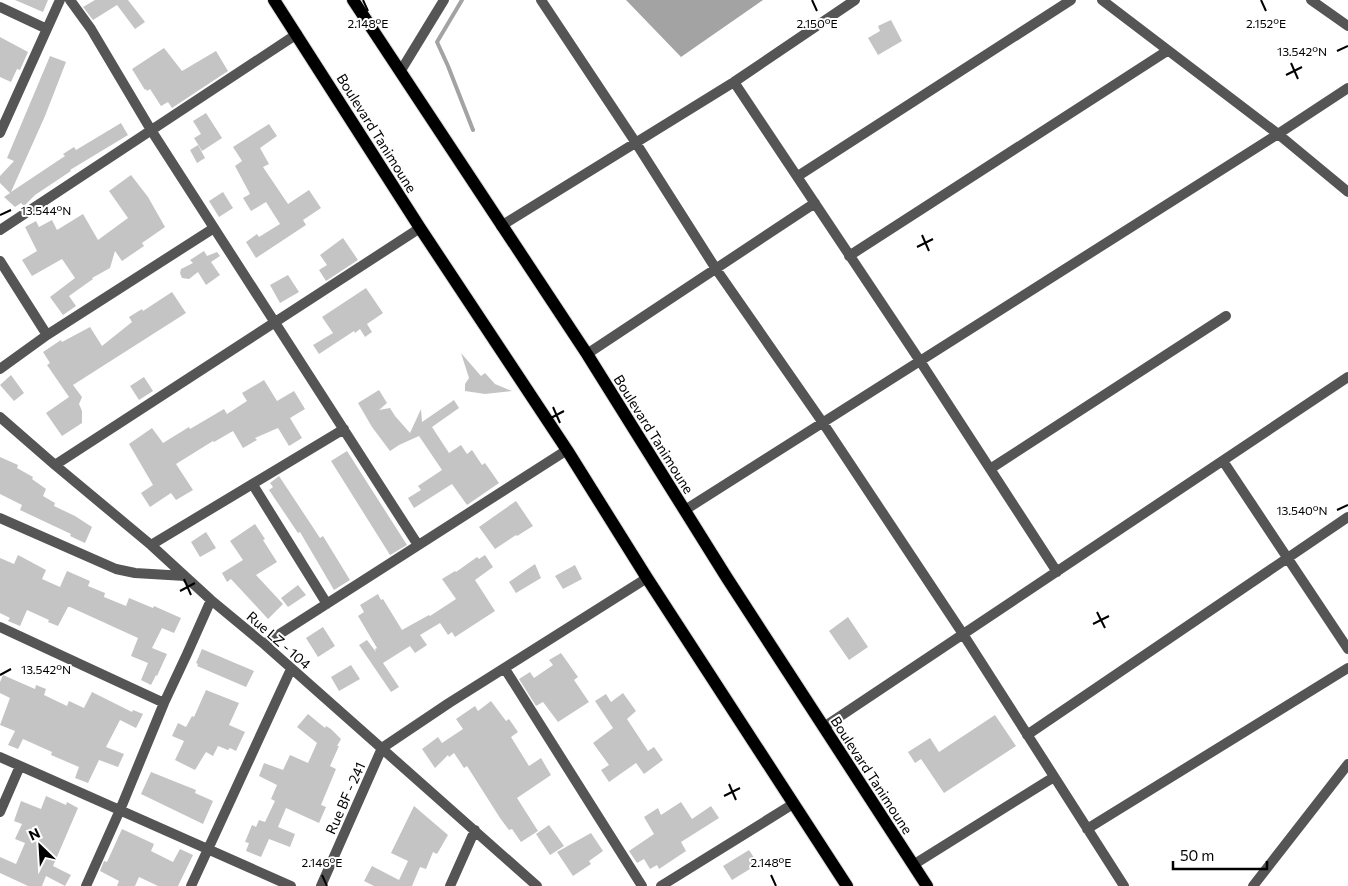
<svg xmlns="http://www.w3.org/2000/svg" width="1348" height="886" viewBox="0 0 1348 886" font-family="Commissioner,sans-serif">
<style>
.water{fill:#a3a3a3}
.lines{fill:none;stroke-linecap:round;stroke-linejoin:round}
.stream{stroke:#a3a3a3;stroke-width:4}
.building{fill:#c4c4c4}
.primary-casing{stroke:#dbdbdb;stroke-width:14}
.minor{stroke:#555;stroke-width:10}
.primary{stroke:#000;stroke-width:12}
.ticks{fill:none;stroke:#000;stroke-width:2}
.labels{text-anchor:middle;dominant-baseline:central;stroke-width:4;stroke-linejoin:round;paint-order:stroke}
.street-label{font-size:14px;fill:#000;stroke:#fff}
.ticks-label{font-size:12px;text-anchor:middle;fill:#000;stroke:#fff;stroke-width:4;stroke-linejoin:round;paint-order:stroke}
</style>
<rect width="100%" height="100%" fill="#fff"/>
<!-- water -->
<path class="water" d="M626,0H763L681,57Z"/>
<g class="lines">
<!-- stream -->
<path class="stream" d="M462,0L437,42L448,66L473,130"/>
</g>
<!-- building -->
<path class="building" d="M15,0H48L43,12Z
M95,0H128L145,22L135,29L117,5L93,20L83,7Z
M891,20L902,41L878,55L868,38L880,31L878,26Z
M0,37L28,52L20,70L17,69L11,82L0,77Z
M164,48L182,71L216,51L228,71L172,108L168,102L161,106L150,89L147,91L146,89L145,90L132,69Z
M50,56L66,62L45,116L11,192L65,156L63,154L74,147L76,150L121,123L128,135L70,170L71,171L35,195L24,206L21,203L15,207L4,197L10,193L0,183V176L14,161L7,158Z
M206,113L222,138L202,151L194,138L201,134L193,121Z
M269,124L277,136L260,148L269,164L263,167L288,204L309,190L321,208L303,220L306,225L256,258L246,242L257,234L259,237L280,224L266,202L251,211L243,198L250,194L235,166L242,161L233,147Z
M198,145L205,158L197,163L190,150Z
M131,175L148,197L165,227L142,243L144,246L122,261L115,251L110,268L92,278L93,279L69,296L76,306L63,315L50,297L75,278L62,259L32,276L22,260L37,251L25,227L36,221L39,227L52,220L57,230L83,214L98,240L128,218L109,191Z
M223,192L233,208L219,217L209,201Z
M343,238L358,260L326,281L319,270L327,265L320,255Z
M204,251L207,256L217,252L220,256L211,262L220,275L206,285L198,272L189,279L182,278L180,273L181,269L193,263L190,260Z
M288,275L299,292L280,303L270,285Z
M366,288L383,313L367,324L372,332L365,337L360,329L355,333L354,331L319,354L313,345L333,333L322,317Z
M172,292L186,313L73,385L82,397L79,404L82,411V423L62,436L46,413L69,397L47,365L50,363L43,352L61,340L62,342L90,327L102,346L132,322L129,317L142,309L143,311Z
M461,353L481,376L485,373L495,384L512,391L485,394L465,391V384L469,378Z
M11,375L24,393L14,401L0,385Z
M144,377L153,391L139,400L130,386Z
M264,380L277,401L294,391L305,409L290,418L302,438L289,446L278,428L255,438L257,440L243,448L233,431L214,442L213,441L176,464L193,490L176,500L171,493L150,507L141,493L153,485L129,444L152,428L163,443L189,427L190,429L224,409L227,414L247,401L242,393Z
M379,390L387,403L379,410L390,408L395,416L410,433L421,409L422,422L454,400L459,408L432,427L449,453L461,445L467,454L472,450L482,465L485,463L499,483L467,505L452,484L414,508L408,498L421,490L418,486L442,470L419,436L399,445L390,451L372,427L358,403Z
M347,451L407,545L390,555L331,461Z
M0,457L18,465L17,468L33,477L32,479L46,489L43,496L55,503L54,506L75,516L92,527L85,543L70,536L71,534L20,510L22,505L0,494Z
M279,476L320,538L323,536L350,580L334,590L300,532L298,533L269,490L273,487L270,483Z
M516,501L533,526L517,536L516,535L495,549L479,527Z
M255,524L265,539L263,540L277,562L256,575L283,604L268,619L231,579L227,582L222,573L243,560L230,541Z
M206,532L216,548L200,557L191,542Z
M18,555L46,570L42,579L60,587L67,571L90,581L88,586L105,593L104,597L126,606L129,598L153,608L154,606L181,618L174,633L162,628L152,648L167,654L157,676L156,675L151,685L141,680L148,663L131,656L138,638L70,607H68L58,626L48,622L49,620L27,610L20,626L8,621L10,618L0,613V558L14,564Z
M485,555L493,567L475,580L495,611L455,637L452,632L448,635L440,623L420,635L427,645L415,653L410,646L383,663L399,687L391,692L359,645L367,640L376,652L375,649L377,648L358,616L364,612L360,605L378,594L381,600L383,599L402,630L429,615L430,616L456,599L442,579L455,571L456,572L477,557L479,559Z
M535,564L541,578L516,593L509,582Z
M575,565L582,579L563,589L555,576Z
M298,585L306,595L288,607L281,598Z
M848,617L868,647L849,660L829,631Z
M323,627L335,646L318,657L306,638Z
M202,649L254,671L246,687L197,666L198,664L196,663Z
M561,653L578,677L574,680L589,702L558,722L543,702L536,706L519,679L530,672L534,678L553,665L549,660Z
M351,665L360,679L339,691L331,677Z
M3,675L35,689L36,685L46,689L44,695L67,706L69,701L84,708L92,692L132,712L133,710L143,714L136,728L120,720L106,747L124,754L118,767L99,760L88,783L75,778L79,767L51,755L52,752L23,739L18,749L8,745L15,731L0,725L10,698L0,693V682Z
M206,690L239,703L229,725L245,732L236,751L230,748L228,750L218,746L213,756L206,752L195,770L175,760L184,741L172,736L178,723L186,727L192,716L194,717Z
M623,693L636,711L627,719L648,751L654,747L663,760L644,774L636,763L609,782L601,770L609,765L593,743L613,728L595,701L606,694L611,702Z
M491,701L506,721L509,719L518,732L511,737L529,766L541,758L551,775L517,798L538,831L521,842L512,829L509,830L500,818L467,766L464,768L454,753L449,757L448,755L435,768L422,749L438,737L442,743L463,729L456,719L475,706L478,711Z
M308,714L325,728L326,726L331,729L341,739L337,746H339L330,766L336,769L321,805L326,807L319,823L286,808L278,827L295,834L290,847L269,839L261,857L246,851L249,843L245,842L252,825L256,827L259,820L265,822L275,801L271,799L277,785L259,776L264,763L283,770L290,755L308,763L317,743L297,727Z
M995,715L1016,746L944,793L921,759L915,763L908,752L930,738L939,752Z
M151,772L196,790L195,793L213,801L203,824L141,794Z
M46,796L66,805L67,802L78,808L53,866L71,875L65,886L46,876L42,886H28L0,873V857L16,864L25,843L15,839L22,824L14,821L21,801L41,809Z
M681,802L692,819L711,806L719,818L681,842L686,851L659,869L657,865L650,869L644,859L637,863L629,851L654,834L644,817L658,808L661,815Z
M414,806L448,835L437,854L433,852L426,869L420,867L412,886H374L364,881L372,866L399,880L408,861L391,853Z
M549,825L564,846L550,855L536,834Z
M122,829L154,844L151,851L173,862L180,849L193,855L178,886H158L139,877L135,886H117L119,881L100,871L104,861L107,862Z
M591,833L603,851L589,861L591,864L573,876L557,852Z
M749,850L758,864L732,880L723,866Z"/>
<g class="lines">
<defs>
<path id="primary" d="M274,0L420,228L567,450L647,578L847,886
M353,0L587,354L727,578L927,886"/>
</defs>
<!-- primary casing -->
<use href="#primary" class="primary-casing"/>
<!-- minor -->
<path class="minor" d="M70,0L91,29L151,130L418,545
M541,0L636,143L716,269L823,423L963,634L1124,886
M1102,0L1278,134L1348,192
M1311,0L1348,26
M0,7L47,29
M400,72L444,0
M734,82L920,361L1057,572
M0,133L60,0
M798,176L1071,0
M501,226L734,82L855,0
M0,230L297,34
M849,256L1167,51
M0,261L47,335
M587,354L815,203
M0,369L47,335L214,228
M0,417L55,465L151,545L211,600L264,644L537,886
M1223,461L1348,649
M55,465L420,228
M990,469L1226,316
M253,485L327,604
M685,510L1278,134L1348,88
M0,518L116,569L135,573L185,576
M151,545L344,429
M0,627L164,703
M264,644L567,450
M505,669L642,886
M824,727L1348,377
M1027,735L1348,517
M382,748L449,703L647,578
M0,757L291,886
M0,812L20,766
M1087,829L1348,668
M913,865L1054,777
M86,886L120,810L164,703L187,654L211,600
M191,886L291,669
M321,886L382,748
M450,886L475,830
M661,886L793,804
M1253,886L1348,764"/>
<!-- primary -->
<use href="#primary" class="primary"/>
</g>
<!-- ticks -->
<path class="ticks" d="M363,0L368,11M812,0L817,11M1261,0L1266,11M1337,51L1348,46M1291,63L1298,79M1286,75L1302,67M0,215L11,210M922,235L929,251M917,247L933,239M553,407L560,423M549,419L564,411M1337,510L1348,505M184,579L191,595M180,591L195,583M1097,612L1105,628M1093,624L1109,616M0,675L11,669M729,784L736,800M724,796L740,788M322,875L327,886M771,875L776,886"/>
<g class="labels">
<!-- street labels -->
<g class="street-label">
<text transform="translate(377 133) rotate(58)">Boulevard Tanimoune</text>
<text transform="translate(654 434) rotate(58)">Boulevard Tanimoune</text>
<text transform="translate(279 640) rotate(41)">Rue LZ - 104</text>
<text transform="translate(872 775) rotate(57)">Boulevard Tanimoune</text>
<text transform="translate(345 798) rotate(-66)">Rue BF - 241</text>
</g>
</g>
<g class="ticks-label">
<text x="368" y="28">2.148°E</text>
<text x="817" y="28">2.150°E</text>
<text x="1266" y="28">2.152°E</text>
<text x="1302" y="56">13.542°N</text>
<text x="46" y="215">13.544°N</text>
<text x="1302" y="515">13.540°N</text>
<text x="46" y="674">13.542°N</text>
<text x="322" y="867">2.146°E</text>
<text x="771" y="867">2.148°E</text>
</g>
<!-- north arrow -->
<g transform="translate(40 846) rotate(335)" stroke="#ffffff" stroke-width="4" paint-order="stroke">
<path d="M0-4L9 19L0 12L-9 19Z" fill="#000000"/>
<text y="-8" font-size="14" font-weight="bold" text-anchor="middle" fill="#000000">N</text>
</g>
<!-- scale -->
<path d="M1173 861v8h94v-8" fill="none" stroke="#000000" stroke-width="2.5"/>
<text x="1180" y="861" font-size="15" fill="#000000" stroke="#ffffff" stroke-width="4" paint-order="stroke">50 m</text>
</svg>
